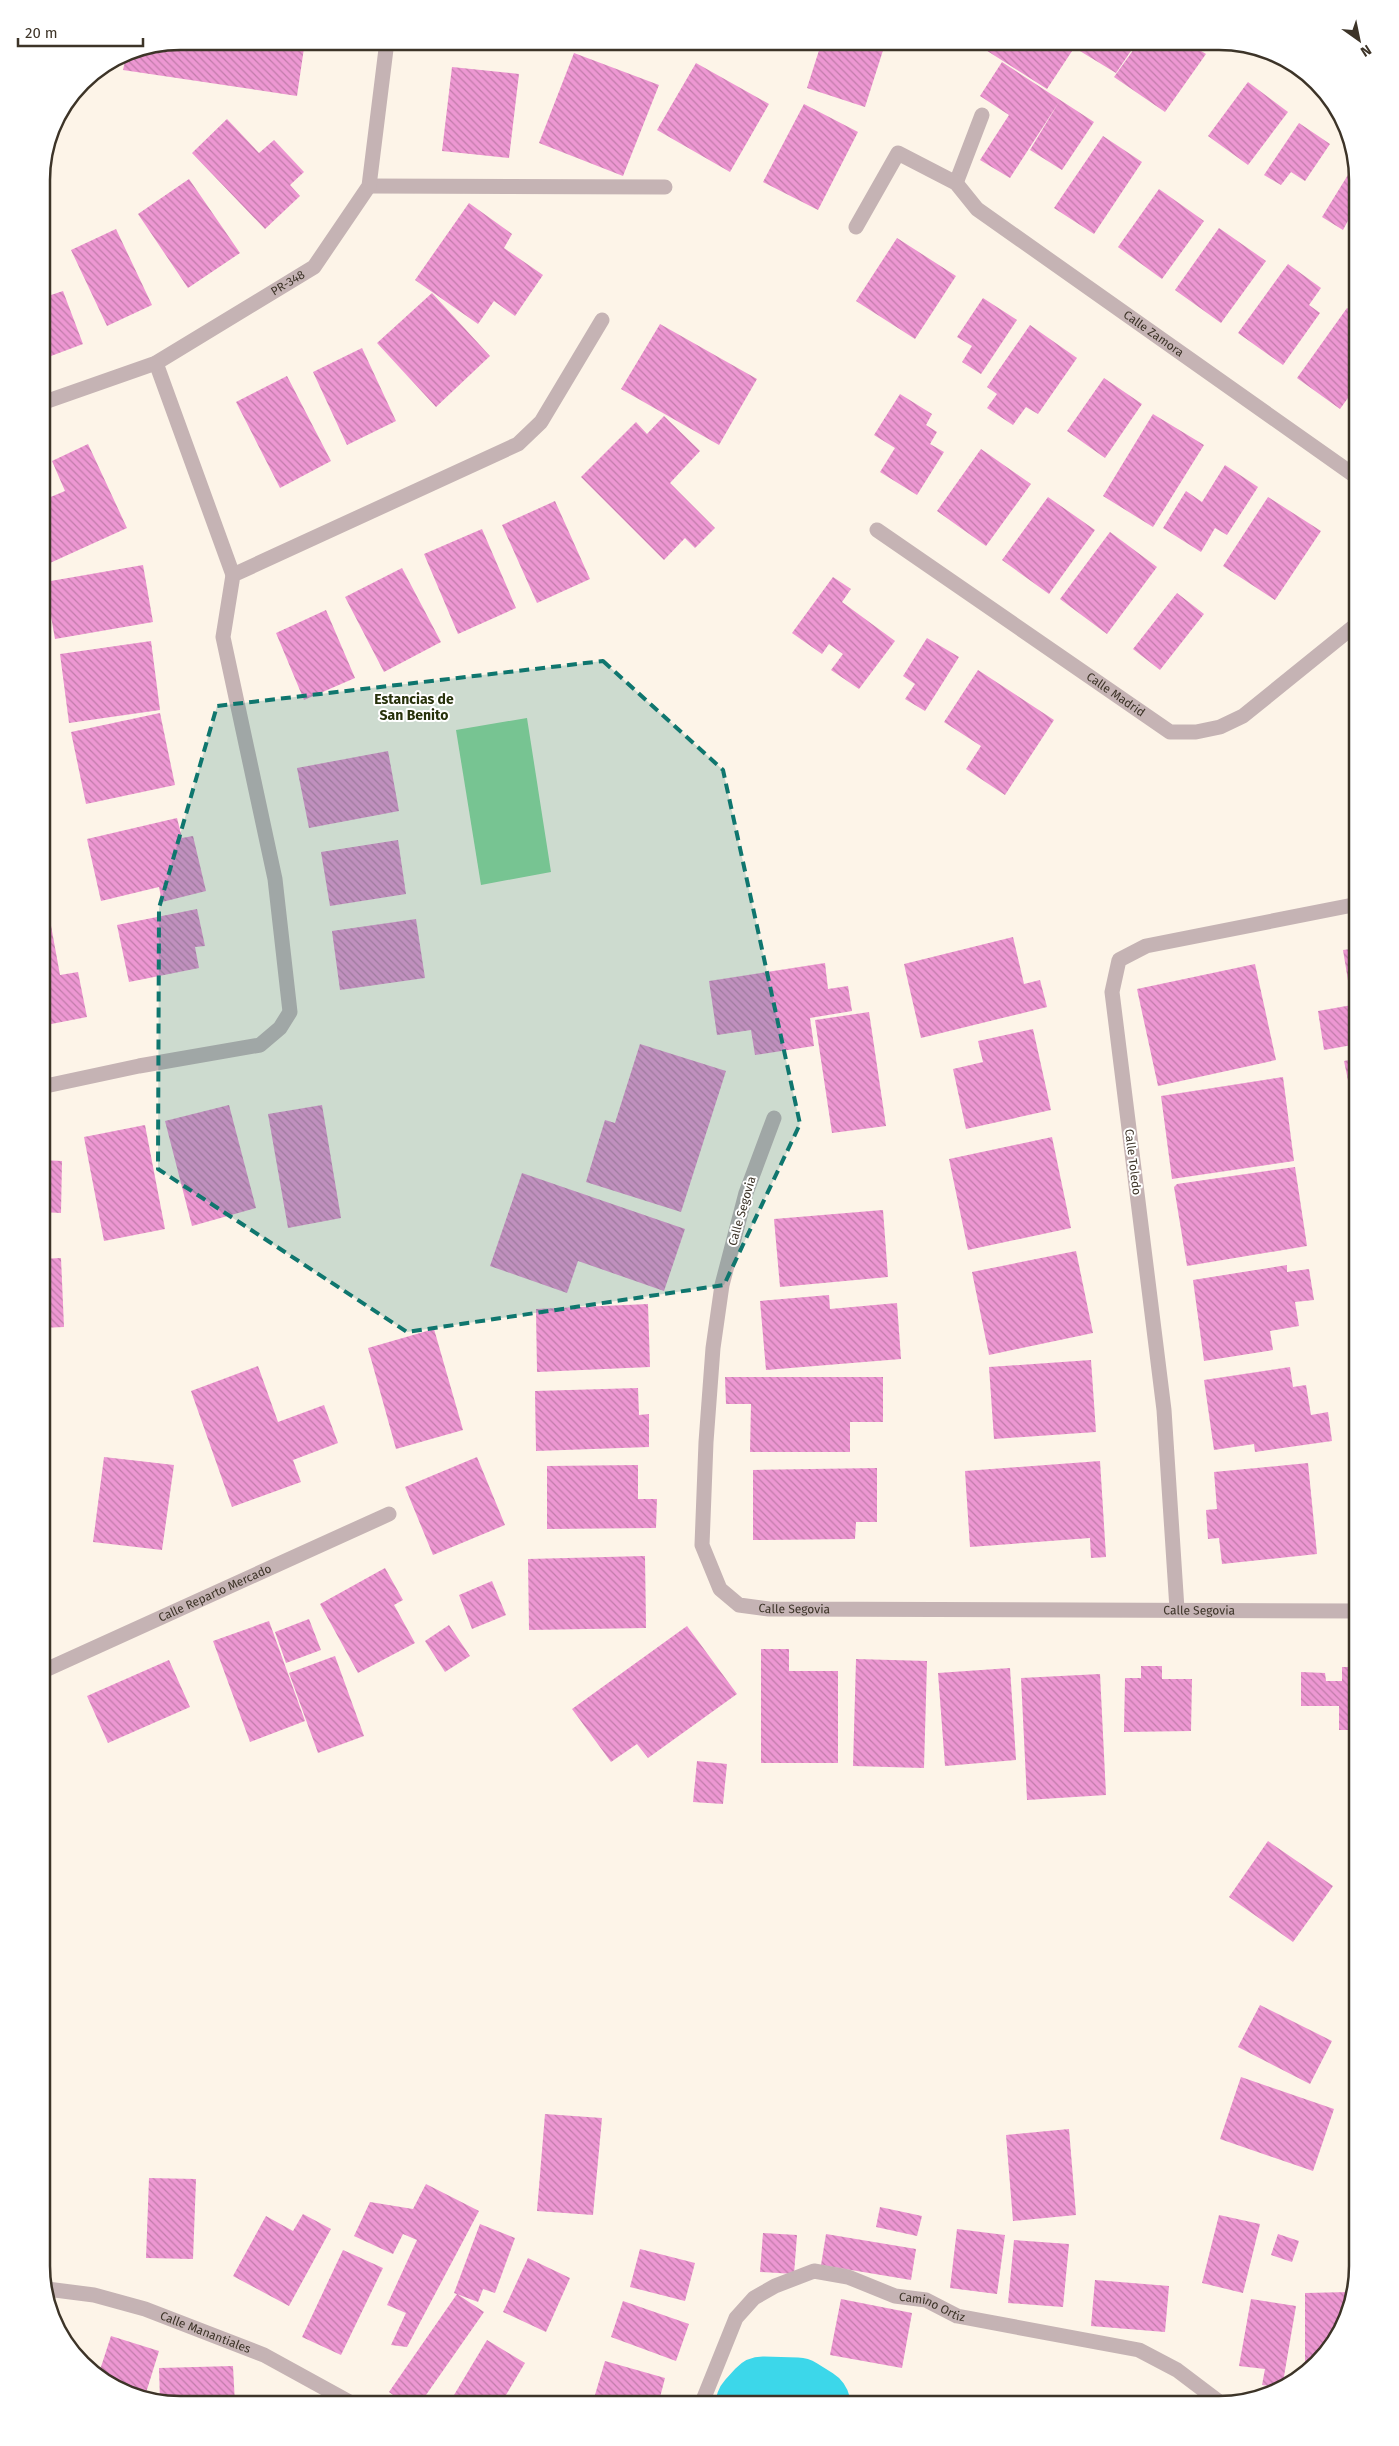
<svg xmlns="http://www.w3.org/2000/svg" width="1399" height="2446" viewBox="0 0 1399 2446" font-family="'Fira Sans',sans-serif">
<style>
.garden{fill:#91d79b}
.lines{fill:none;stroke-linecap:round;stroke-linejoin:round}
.river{stroke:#3cd7ea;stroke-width:75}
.building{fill:url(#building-back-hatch)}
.minor{stroke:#c5b3b4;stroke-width:15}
.marked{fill:#0f766e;fill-opacity:0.2;stroke:#0f766e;stroke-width:4;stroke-dasharray:10 6;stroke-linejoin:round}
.labels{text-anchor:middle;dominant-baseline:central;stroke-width:4;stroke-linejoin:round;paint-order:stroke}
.street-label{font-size:12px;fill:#3d3428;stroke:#fff}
.neighbourhood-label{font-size:14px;font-weight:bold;fill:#27310b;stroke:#fff}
.rim{fill:none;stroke:#3d3428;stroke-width:2.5}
</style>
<defs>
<pattern id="building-back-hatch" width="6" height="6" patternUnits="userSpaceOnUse" patternTransform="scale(1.25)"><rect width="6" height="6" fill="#ed97d2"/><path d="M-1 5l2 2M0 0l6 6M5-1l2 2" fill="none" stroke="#c17caa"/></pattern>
</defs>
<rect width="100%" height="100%" fill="#fdf4e8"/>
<!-- garden -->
<path class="garden" d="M527,718L551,872L481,885L456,730Z"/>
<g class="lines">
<!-- river -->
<path class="river" d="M753,2405L763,2394L797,2395L813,2405"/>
</g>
<!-- building -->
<path class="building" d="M180,41H305L297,96L123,70L127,52Z
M822,41H886L865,107L807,88Z
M984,41L1078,42L1047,89L981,47Z
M1079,42H1137L1116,73L1075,48Z
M1139,42H1187L1206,54L1165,112L1114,77Z
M574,53L659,85L623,176L539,143Z
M1002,62L1094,122L1062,170L1030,150L1059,102L1010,178L980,160L1009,115L980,96Z
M696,63L769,104L730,172L657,130Z
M452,67L519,74L509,158L442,151Z
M1248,82L1288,112L1248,165L1208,136Z
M804,104L858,132L818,210L763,182Z
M227,119L259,153L274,140L304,172L290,185L300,196L265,229L192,153Z
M1299,123L1330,144L1305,181L1291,172L1281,185L1264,175Z
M1103,136L1142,162L1094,234L1054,208Z
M1354,165L1358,180V222L1350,217L1343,230L1322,217Z
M189,179L240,253L188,288L138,214Z
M1159,189L1204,221L1162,279L1118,247Z
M469,203L512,234L504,248L543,275L515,316L494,301L478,324L415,280Z
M1219,228L1266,261L1221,323L1175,290Z
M116,229L152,305L107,326L71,250Z
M897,238L956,276L915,339L856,301Z
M1288,264L1321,288L1309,305L1320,313L1283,365L1238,333Z
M63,291L83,344L43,359L42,298Z
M432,293L490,356L436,407L377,343Z
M983,298L1017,320L981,374L962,362L972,346L957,337Z
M1347,308L1358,315V384L1340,409L1297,378Z
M660,324L757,379L719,445L621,389Z
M1030,325L1077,358L1038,414L1026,407L1013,425L987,408L997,394L987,387Z
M362,348L396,421L347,445L313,372Z
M287,376L331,461L280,488L236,402Z
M1104,378L1142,404L1105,458L1067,431Z
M900,394L932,414L926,425L937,432L930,444L944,452L917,495L880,472L895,448L874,435Z
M1153,414L1204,445L1153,527L1103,496Z
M664,416L700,451L670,483L715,528L695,548L685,538L664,560L581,477L636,422L647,434Z
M88,444L127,528L50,563L41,545V501L65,491L52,461Z
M981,449L1031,484L986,546L937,511Z
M1225,465L1258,487L1227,535L1215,528L1201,552L1163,528L1186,491L1202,502Z
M1048,497L1095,530L1049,594L1002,560Z
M1268,497L1321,531L1275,600L1223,566Z
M555,501L590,579L537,603L502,525Z
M482,529L516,608L458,634L424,554Z
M1110,532L1157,567L1107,634L1060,599Z
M143,565L153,622L55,639L45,582Z
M402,568L441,642L384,672L345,597Z
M833,577L851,589L842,602L895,641L859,689L831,670L843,654L829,644L822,654L792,633Z
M1177,593L1204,614L1160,670L1133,649Z
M326,610L355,678L304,700L276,633Z
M927,638L959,657L925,711L905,699L915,684L903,676Z
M151,641L160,710L69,723L60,654Z
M978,670L1054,720L1005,795L966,769L981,746L944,722Z
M160,713L175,785L86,804L71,732Z
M388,751L399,811L309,828L297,768Z
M177,818L182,838L193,836L206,891L162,902L159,887L101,901L87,839Z
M398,840L406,894L330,906L321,852Z
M48,909L60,975L78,972L87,1017L41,1026V911Z
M197,909L205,946L195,947L199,968L129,982L117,925Z
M416,919L425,978L340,990L332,931Z
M1013,937L1024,984L1040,980L1047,1007L921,1038L904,964Z
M1358,948V1044L1324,1050L1318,1011L1352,1005L1343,950Z
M825,963L828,989L848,986L852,1011L810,1018L814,1046L755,1055L751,1030L717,1035L709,981Z
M1255,964L1276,1060L1158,1086L1137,989Z
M869,1012L886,1126L832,1133L815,1020Z
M1033,1029L1051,1110L966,1129L953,1069L983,1062L978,1041Z
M640,1044L726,1071L681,1212L586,1182L605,1120L615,1123Z
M1358,1058V1124H1357L1344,1061Z
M1283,1077L1294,1161L1172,1179L1161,1096Z
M229,1105L256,1208L192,1226L165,1121Z
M322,1105L341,1218L288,1228L268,1114Z
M145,1125L165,1229L104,1241L84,1137Z
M1052,1137L1071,1228L968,1250L949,1159Z
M41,1160L62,1161L61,1213L41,1212Z
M1295,1167L1307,1246L1187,1266L1174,1187L1177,1184Z
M522,1173L685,1229L664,1291L578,1261L567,1293L490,1266Z
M883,1210L888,1277L780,1287L774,1219Z
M1076,1251L1093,1333L989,1355L972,1272Z
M61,1258L64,1327L41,1328V1259Z
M1287,1265V1272L1309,1269L1314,1300L1295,1302L1299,1326L1270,1331L1273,1350L1204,1361L1193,1280Z
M829,1295L830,1309L897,1303L901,1359L766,1370L760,1301Z
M648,1304L650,1367L537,1372L536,1309Z
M434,1329L463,1430L396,1449L368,1348Z
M1091,1360L1096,1432L994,1439L989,1367Z
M258,1366L278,1422L324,1405L338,1443L293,1460L301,1482L232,1507L191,1391Z
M1290,1367L1293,1387L1306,1385L1311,1415L1328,1412L1332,1441L1255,1452L1254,1444L1214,1450L1204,1380Z
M725,1377H883V1422H850V1452H750L751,1404H726Z
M638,1388L639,1415L649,1414V1447L536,1451L535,1391Z
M104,1457L174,1465L162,1550L93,1542Z
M477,1457L505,1525L433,1555L405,1487Z
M1100,1461L1106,1557L1091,1558L1090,1538L970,1547L965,1471Z
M1308,1463L1317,1554L1222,1564L1219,1538L1208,1539L1206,1510L1217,1509L1214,1472Z
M638,1465V1499H657L656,1528L547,1529V1466Z
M877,1468V1522H856L855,1539L753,1540V1470Z
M645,1556L646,1628L529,1630L528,1559Z
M385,1568L403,1600L394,1605L415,1643L358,1673L320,1604Z
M492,1581L506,1615L472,1629L459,1595Z
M309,1619L321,1650L286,1663L275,1632Z
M269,1621L305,1721L250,1742L213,1641Z
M449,1625L470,1656L445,1672L425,1641Z
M687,1626L737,1694L648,1758L637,1744L611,1762L572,1709Z
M761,1649H789V1671H838V1763H761Z
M335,1656L364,1736L318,1753L289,1673Z
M856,1659L927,1661L924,1768L853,1766Z
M169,1660L190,1707L108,1743L87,1696Z
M1141,1666H1162V1679H1192L1191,1731L1124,1732L1125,1678H1141Z
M1342,1667H1358V1730H1339V1706H1301V1672L1325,1673L1326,1681H1342Z
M1010,1668L1016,1760L945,1766L938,1673Z
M1100,1674L1106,1795L1027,1800L1021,1678Z
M697,1761L727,1764L723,1804L693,1802Z
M41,1766L51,1783L41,1789Z
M1268,1841L1333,1886L1293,1942L1229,1897Z
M1260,2005L1332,2041L1310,2084L1238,2047Z
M1241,2077L1334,2109L1313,2171L1220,2139Z
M545,2114L602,2118L593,2215L537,2211Z
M1069,2129L1076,2215L1013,2221L1006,2135Z
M149,2178L196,2179L193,2259L146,2258Z
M426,2184L479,2211L407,2347L391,2345L406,2313L387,2305L417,2240L403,2234L393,2254L354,2236L370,2202L413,2209Z
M880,2207L922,2216L917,2236L876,2227Z
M303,2214L331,2229L289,2306L233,2276L266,2216L293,2231Z
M1219,2215L1260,2224L1243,2293L1202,2283Z
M480,2224L515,2238L495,2293L483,2289L478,2302L454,2293Z
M957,2229L1005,2235L997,2294L950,2288Z
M763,2233L797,2235L794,2274L760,2272Z
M826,2234L916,2249L911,2280L821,2265Z
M1278,2234L1299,2241L1292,2262L1271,2255Z
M1014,2240L1069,2244L1063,2307L1008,2303Z
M640,2249L695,2263L685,2301L630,2287Z
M343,2250L383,2268L341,2355L302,2337Z
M528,2258L570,2278L546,2332L503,2312Z
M1095,2280L1169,2286L1165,2332L1091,2326Z
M1350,2292L1335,2343L1305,2369V2293Z
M457,2294L484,2312L419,2405H407L389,2392Z
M841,2299L912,2313L902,2368L830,2355Z
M1251,2299L1296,2306L1282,2388L1262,2385L1265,2369L1239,2366Z
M623,2301L689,2324L676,2361L611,2337Z
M111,2336L159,2351L145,2396L103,2382L98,2376Z
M487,2340L525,2363L500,2405H448Z
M605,2361L665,2378L658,2405H592Z
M233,2366L235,2404H171L160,2401L159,2368Z"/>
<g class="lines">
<!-- minor -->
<g class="minor">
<path d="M956,183L982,115"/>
<path d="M369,186L665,187"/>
<path id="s1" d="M856,227L898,153L956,183L977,209L1358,478"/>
<path d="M156,363L233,575"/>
<path id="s2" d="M42,403L156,363L314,267L369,186L387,41"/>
<path id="s3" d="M877,530L1170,732H1196L1220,727L1243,716L1358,623"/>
<path d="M41,1087L139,1066L260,1045L280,1028L290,1012L275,879L223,637L233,575L518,444L541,422L602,320"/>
<path id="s4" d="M774,1118L746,1193L722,1285L713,1348L706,1442L702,1545L720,1589L739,1605L769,1609L1358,1611"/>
<path d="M1177,1609L1164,1410L1112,992L1119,960L1146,946L1358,904"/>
<path id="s5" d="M41,1672L389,1514"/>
<path id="s6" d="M47,2289L94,2295L145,2309L264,2355L355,2405"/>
<path id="s7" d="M701,2405L736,2318L754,2298L775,2286L814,2271L848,2277L895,2296L926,2300L957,2316L1139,2350L1177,2370L1222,2404"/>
</g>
</g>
<!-- marked area -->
<path class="marked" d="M603,661L723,770L800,1124L724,1285L407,1332L158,1169L159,908L217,706Z"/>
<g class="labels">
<!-- street labels -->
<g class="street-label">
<text stroke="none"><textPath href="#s2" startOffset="275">PR-348</textPath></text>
<text stroke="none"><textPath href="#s1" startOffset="400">Calle Zamora</textPath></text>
<text stroke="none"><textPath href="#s3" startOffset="290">Calle Madrid</textPath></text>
<text transform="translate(1133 1162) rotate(83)">Calle Toledo</text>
<text transform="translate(742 1211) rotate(-74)">Calle Segovia</text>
<text stroke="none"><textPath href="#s5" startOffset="191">Calle Reparto Mercado</textPath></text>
<text stroke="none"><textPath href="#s4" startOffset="564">Calle Segovia</textPath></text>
<text stroke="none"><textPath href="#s4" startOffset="969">Calle Segovia</textPath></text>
<text stroke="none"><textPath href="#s7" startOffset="311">Camino Ortiz</textPath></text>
<text stroke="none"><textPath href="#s6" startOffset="165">Calle Manantiales</textPath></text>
</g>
<!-- neighbourhood labels -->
<g class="neighbourhood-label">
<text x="414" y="699">Estancias de<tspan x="414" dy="16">San Benito</tspan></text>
</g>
</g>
<!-- crop -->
<path d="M0 0H1399V2446H0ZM180 50H1219A130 130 0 0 1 1349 180V2266A130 130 0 0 1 1219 2396H180A130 130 0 0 1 50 2266V180A130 130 0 0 1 180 50Z" fill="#fff" fill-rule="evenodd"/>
<path class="rim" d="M180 50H1219A130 130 0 0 1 1349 180V2266A130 130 0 0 1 1219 2396H180A130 130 0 0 1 50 2266V180A130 130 0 0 1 180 50Z"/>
<!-- north arrow -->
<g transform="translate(1359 40) rotate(147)" stroke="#ffffff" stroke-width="4" paint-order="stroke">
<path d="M0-4L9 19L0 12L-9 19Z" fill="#3d3428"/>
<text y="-8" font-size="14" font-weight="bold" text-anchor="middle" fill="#3d3428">N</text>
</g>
<!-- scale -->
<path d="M18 38v8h125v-8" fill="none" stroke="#3d3428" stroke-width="2.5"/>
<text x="25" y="38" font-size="15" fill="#3d3428" stroke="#ffffff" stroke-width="4" paint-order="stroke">20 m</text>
</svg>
